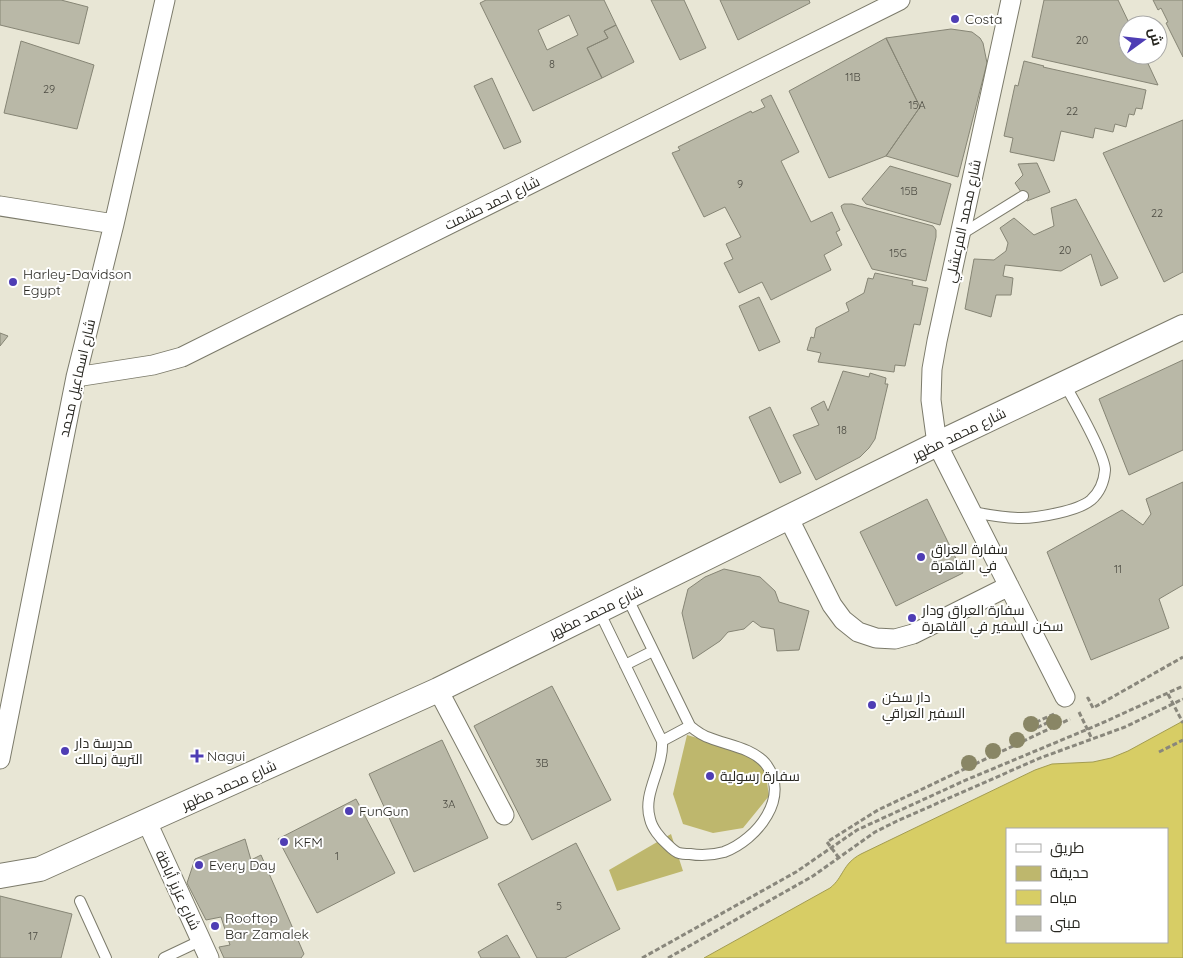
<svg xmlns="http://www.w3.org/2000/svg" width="1183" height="958" font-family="Quicksand,Cairo,sans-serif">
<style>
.green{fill:#beb76d}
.water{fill:#d7cd65;stroke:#a39c51;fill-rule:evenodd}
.building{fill:#b9b8a7;stroke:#868575;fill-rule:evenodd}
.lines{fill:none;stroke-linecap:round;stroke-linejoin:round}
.service-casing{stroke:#7c7b6b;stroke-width:12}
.minor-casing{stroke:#7c7b6b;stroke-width:21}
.tertiary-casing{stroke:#7c7b6b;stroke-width:26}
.path{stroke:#89877c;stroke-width:3;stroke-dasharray:5 2.5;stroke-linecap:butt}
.service{stroke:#fff;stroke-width:10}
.minor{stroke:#fff;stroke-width:19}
.tertiary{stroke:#fff;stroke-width:24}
.tree{fill:#898665}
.poi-dot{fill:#4e3db4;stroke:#fff;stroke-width:2}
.labels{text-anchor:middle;stroke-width:4;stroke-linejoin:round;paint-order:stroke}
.number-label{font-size:11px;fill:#4d4c43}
.poi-label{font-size:14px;fill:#292822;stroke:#fff;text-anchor:start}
.street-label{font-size:14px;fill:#292822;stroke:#fff}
</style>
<rect width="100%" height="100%" fill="#e8e6d5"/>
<path class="green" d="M687 735 725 746 764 762 769 796 743 828 713 833 683 824 673 794Z
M671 834 683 871 617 891 609 870Z"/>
<path class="water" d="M1183 721V958H704L830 888C844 877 842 864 861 854L1035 770 1052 764 1093 762 1111 758 1128 751ZM1007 829H1167V942H1007Z"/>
<path class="building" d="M0 0H61L88 7 79 44 0 25Z
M486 0H604L616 25 604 31 608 38 587 48 602 78 533 111 480 3ZM569 15 578 35 547 50 538 30Z
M651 0H684L706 48 680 60Z
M720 0H809L810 3 738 40Z
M1044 0H1118L1130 25H1128V55H1144L1158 85 1032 57Z
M1153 0H1183V57L1166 23 1168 22 1161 8 1158 10Z
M616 25 634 62 602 78 587 48 608 38 604 31Z
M951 29 972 32 980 38 983 43 987 63 958 177 886 156 920 107 886 38Z
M886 38 920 107 886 156 829 178 789 91Z
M21 41 94 65 77 129 4 113Z
M1024 61 1044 66 1043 67 1146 90 1142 109 1136 108 1134 115 1129 114 1126 127 1115 124 1113 132 1095 128 1093 138 1061 131 1054 161 1010 152 1013 138 1004 136 1015 85 1018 86Z
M492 78 521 142 504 149 474 86Z
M771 95 799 152 781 161 811 222 832 212 840 230 836 232 842 245 824 255 831 270 771 300 762 282 739 293 724 263 733 259 726 244 741 237 725 207 704 217 672 153 680 150 678 147 751 111 752 113 765 107 761 100Z
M1183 120V272L1164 282 1103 153Z
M1037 163 1050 192 1027 201 1015 183 1023 175 1018 164Z
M890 166 951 184 940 225 866 204 862 199Z
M1076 199 1118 278 1101 286 1091 254 1061 271 1005 265 1003 276 1013 278 1011 295H996L991 317 965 309 974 259 994 260 1006 251 1008 243 1000 228 1014 218 1034 235 1054 226 1051 208Z
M844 204H852L933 226 936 230V237L926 281 872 269 843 212 841 206Z
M875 273 913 281 912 285 928 288 920 325 914 324 905 366 895 365 894 372 818 362 821 353 807 350 811 337 814 338 816 328 849 311 846 303 864 293 868 278 873 279Z
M759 297 780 342 759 351 739 306Z
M0 333 8 336 0 346Z
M1183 360V450L1129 475 1099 399Z
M843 371 869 377 870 373 886 378 885 384H888L875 439 869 448 860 457 816 480 793 435 819 425 811 408 824 401 828 411Z
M770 407 801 473 780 483 749 417Z
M1183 482V585L1159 599 1169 628 1091 660 1047 552 1122 510 1143 525 1151 514 1146 499Z
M927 499 963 573 896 606 860 532Z
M724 569 760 577 775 591 779 602 809 611 799 650 777 651 774 629 761 627 753 621 744 629 728 632 720 641 693 659 682 613 688 589 705 577Z
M552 686 611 800 532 840 474 726Z
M442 740 488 838 414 872 369 774Z
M356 799 395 873 317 913 278 839Z
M245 839 251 860 261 855 304 954 301 958H224L219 947 230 945 221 917 206 920 187 883 195 859Z
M576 843 620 929 565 958H537L498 884Z
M0 896 72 914 61 958H0Z
M507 935 520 958H481L478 952Z"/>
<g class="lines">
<defs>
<path id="service" d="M960 235 1023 196
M972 512C988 515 1004 518 1021 518 1038 518 1078 511 1091 500 1100 492 1104 482 1105 470 1105 454 1073 399 1064 383
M599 611 662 741C664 768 642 793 650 819 652 828 660 838 667 844 670 847 675 852 679 853 682 854 687 854 690 854 701 856 713 855 724 852 757 840 792 796 765 763 752 748 727 745 710 738 703 736 696 731 690 726L627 597
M625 665 653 651
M662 741 690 726
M80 901 106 958
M164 958 202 940"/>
<path id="minor" d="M1011 0 937 341 932 369 931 400 937 444 1065 697
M0 206 114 224
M76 377 153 365 182 357 900 0
M788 517 832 605 843 620 858 632 876 638 895 639 913 634 1009 586
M438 690 504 815
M0 759 76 377 114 224 165 0
M147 822 209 958"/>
<path id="tertiary" d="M0 876 40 869 438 690 937 444 1183 327"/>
</defs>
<use href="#service" class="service-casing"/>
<use href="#minor" class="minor-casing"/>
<use href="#tertiary" class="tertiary-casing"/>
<path class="path" d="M1168 694 1183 723
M1087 699 1088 698 1093 708 1183 657
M1079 712 1092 739
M1054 714 1030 725 1032 730 1057 718
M1159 752 1183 740
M839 858 827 842 878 810 1070 719
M642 958 796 872 857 830 966 780 1100 724 1183 686
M668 958 813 876 875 832 897 821 1040 758 1125 727 1183 699"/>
<use href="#service" class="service"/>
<use href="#minor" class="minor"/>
<use href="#tertiary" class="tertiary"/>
</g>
<g class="tree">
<circle cx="1054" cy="722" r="8"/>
<circle cx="1031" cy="724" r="8"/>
<circle cx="1017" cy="740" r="8"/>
<circle cx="993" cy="751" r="8"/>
<circle cx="969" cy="763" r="8"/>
</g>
<g class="poi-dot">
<circle cx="955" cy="19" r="5"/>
<circle cx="13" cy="282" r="5"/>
<circle cx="921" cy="557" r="5"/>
<circle cx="912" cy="618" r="5"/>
<circle cx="872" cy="705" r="5"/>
<circle cx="65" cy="751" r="5"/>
<path d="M194.5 748.5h5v5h5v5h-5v5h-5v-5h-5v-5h5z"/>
<circle cx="710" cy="776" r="5"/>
<circle cx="349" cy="811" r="5"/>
<circle cx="284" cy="842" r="5"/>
<circle cx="199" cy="865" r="5"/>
<circle cx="215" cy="926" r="5"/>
</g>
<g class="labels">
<g class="number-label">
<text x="1082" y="44">20</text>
<text x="552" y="68">8</text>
<text x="853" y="81">11B</text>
<text x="49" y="93">29</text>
<text x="917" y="109">15A</text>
<text x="1072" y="115">22</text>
<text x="740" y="188">9</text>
<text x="909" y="195">15B</text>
<text x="1157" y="217">22</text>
<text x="1065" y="254">20</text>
<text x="898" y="257">15G</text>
<text x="842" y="434">18</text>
<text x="1118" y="573">11</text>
<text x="542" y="767">3B</text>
<text x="449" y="808">3A</text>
<text x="337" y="860">1</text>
<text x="559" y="910">5</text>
<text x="33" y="940">17</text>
</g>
<g class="poi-label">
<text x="965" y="24">Costa</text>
<text x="23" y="279">Harley-Davidson<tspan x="23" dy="16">Egypt</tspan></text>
<text x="931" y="554">سفارة العراق<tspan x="931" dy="16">في القاهرة</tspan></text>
<text x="922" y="615">سفارة العراق ودار<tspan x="922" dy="16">سكن السفير في القاهرة</tspan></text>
<text x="882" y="702">دار سكن<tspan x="882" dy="16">السفير العراقي</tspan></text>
<text x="75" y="748">مدرسة دار<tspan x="75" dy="16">التربية زمالك</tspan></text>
<text x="207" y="761">Nagui</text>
<text x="720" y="781">سفارة رسولية</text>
<text x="359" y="816">FunGun</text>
<text x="294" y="847">KFM</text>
<text x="209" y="870">Every Day</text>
<text x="225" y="923">Rooftop<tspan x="225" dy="16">Bar Zamalek</tspan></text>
</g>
<g class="street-label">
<text transform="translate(492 203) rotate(-26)" y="5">شارع احمد حشمت</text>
<text transform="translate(963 221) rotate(-78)" y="5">شارع محمد المرعشلي</text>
<text transform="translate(77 378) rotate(-77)" y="5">شارع اسماعيل محمد</text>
<text transform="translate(959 434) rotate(-26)" y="5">شارع محمد مظهر</text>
<text transform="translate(596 612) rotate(-26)" y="5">شارع محمد مظهر</text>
<text transform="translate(229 785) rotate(-24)" y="5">شارع محمد مظهر</text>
<text transform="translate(178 890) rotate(65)" y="5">شارع عزيز أباظة</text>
</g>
</g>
<rect x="1006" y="828" width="162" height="115" fill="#ffffff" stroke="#a9a9a7"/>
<rect x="1016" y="844" width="25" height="8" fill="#ffffff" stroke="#a9a9a7"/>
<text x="1050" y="853" font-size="15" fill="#292822">طريق</text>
<rect x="1016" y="866" width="25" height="15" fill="#beb76d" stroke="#a9a9a7"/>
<text x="1050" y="878" font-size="15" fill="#292822">حديقة</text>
<rect x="1016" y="890" width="25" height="15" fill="#d7cd65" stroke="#a9a9a7"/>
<text x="1050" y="903" font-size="15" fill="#292822">مياه</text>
<rect x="1016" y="916" width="25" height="15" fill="#b9b8a7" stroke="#a9a9a7"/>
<text x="1050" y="928" font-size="15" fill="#292822">مبنى</text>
<g transform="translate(1143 40) rotate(75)"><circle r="24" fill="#ffffff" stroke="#a9a9a7"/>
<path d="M0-4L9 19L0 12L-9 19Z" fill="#4e3db4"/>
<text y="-8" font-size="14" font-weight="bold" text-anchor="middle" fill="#292822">ش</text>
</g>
</svg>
